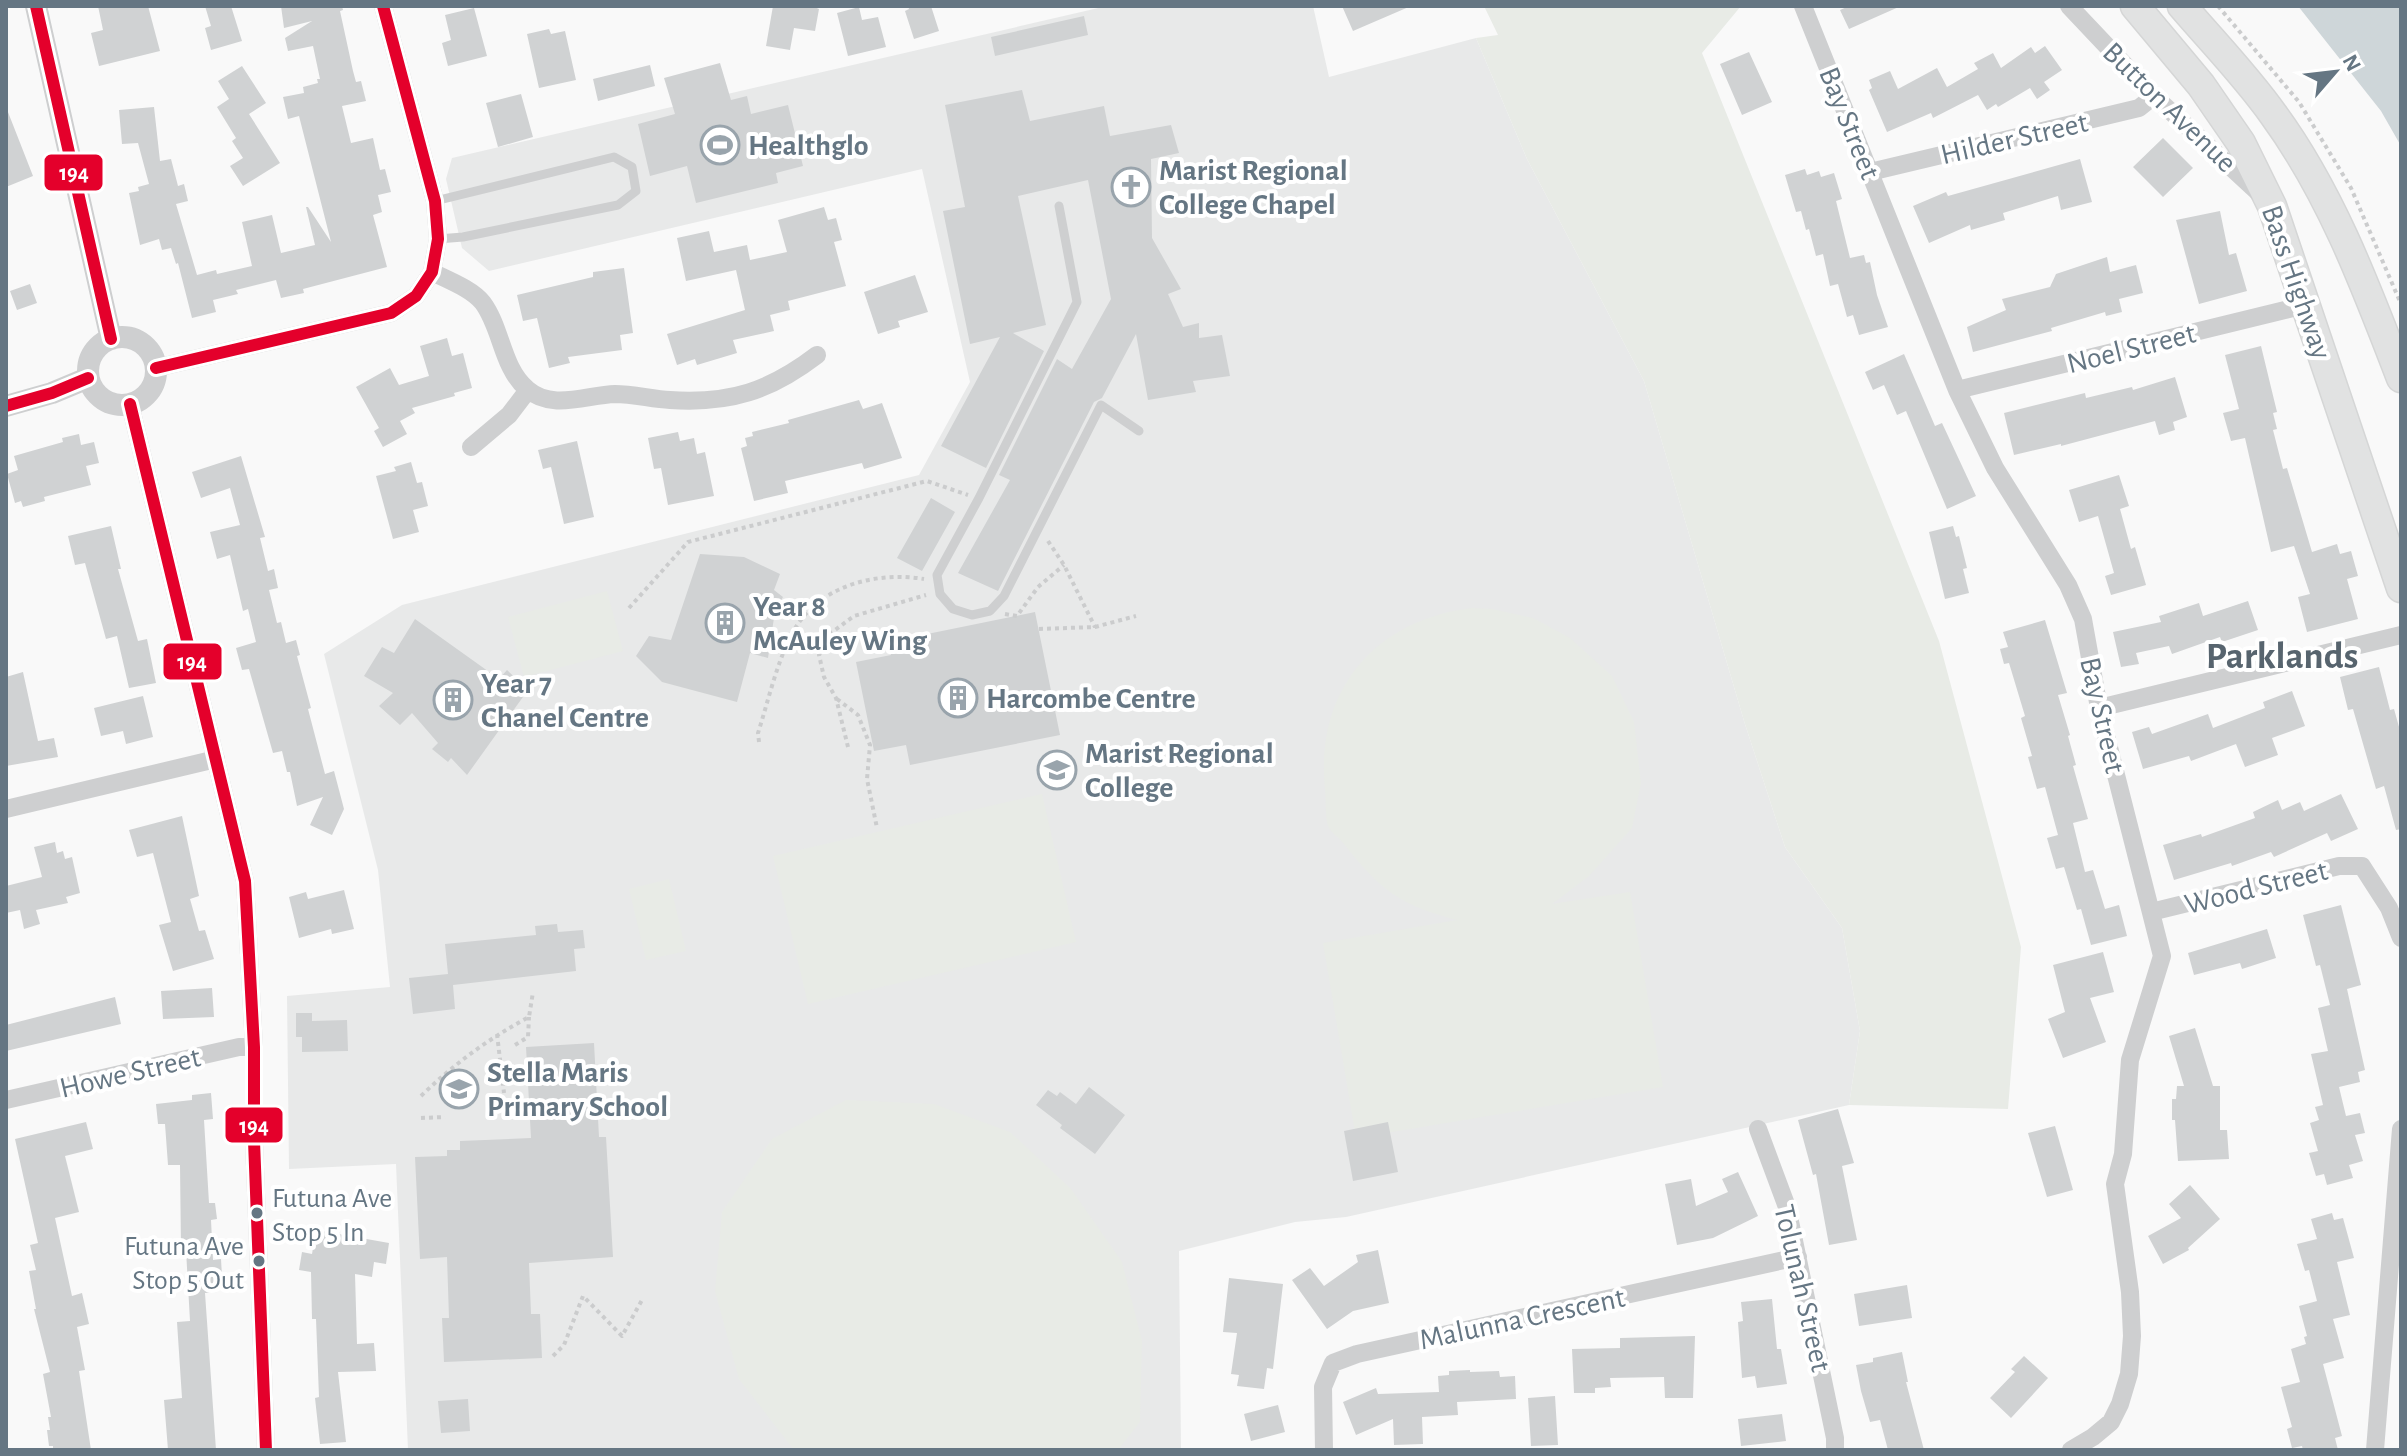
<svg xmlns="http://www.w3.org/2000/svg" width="2407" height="1456" font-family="'Alegreya Sans',sans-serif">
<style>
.built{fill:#e8e9e9}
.green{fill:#e8ebe6}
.water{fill:#ced6d9}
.building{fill:#d0d2d3}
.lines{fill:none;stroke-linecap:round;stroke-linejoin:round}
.trunk-casing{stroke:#d5d6d6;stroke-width:31}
.path{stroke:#cbcccd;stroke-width:4;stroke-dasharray:4 4;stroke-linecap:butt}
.service{stroke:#cecfd0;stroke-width:9}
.minor{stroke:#cecfd0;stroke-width:18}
.tertiary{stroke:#cecfd0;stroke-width:22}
.trunk{stroke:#e1e2e2;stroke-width:28}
.bus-1-casing{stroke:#fff;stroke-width:18}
.bus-1{stroke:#e4002b;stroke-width:12}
.bus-dot{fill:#657683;stroke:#fff;stroke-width:3}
.labels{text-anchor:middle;stroke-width:8;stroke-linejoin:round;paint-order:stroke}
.bus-label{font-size:28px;fill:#657683;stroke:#fff;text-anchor:start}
.street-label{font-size:30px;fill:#657683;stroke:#fff}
.poi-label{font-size:30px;font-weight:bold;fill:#657683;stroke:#fff;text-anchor:start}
.district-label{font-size:38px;font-weight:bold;fill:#57646e;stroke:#fff}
.line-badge{stroke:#fff;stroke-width:3}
.badge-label{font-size:22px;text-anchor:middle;font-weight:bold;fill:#fff}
</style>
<rect width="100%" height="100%" fill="#f9f9f9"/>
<path class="built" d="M1107 6H1313L1329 77 1476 38 1527 159 1644 381 1744 721 1785 847 1842 928 1860 1031 1849 1105 1346 1217 1295 1222 1179 1251 1181 1450H408L396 1164 289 1169 287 996 390 987 378 870 324 654 402 605 919 475 970 382 922 169 489 271 462 248 446 179 452 158Z"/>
<path class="green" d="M1484 6H1741L1702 53 1939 641 2021 947 2008 1109 1849 1105 1860 1031 1842 928 1785 847 1744 721 1644 381 1527 159 1476 38 1498 35Z
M607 591 623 651 524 677 508 617Z
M1472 608 1492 609 1533 618 1570 638 1612 676 1634 722 1641 783 1632 828 1589 876 1552 904 1630 892 1663 1087 1356 1138 1323 943 1457 920C1400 905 1381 891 1344 844 1340 838 1331 833 1328 826 1325 816 1326 800 1325 789 1315 691 1374 620 1472 608Z
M1042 794 1076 942 808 1004 773 856Z
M669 879 686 951 646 960 629 889Z
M846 1100 934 1104 1010 1132 1071 1189 1122 1262 1142 1341 1140 1422 1118 1450H794L739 1379 715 1291 722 1212 772 1139Z"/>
<path class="water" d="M2298 6H2401V146L2381 111Z"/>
<path class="building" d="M98 6H148L160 51 99 66 91 33 103 30Z
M205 6H231L242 41 211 50 205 28 211 26Z
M281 6H342L343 10 340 11 353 71 356 82 361 81 366 101 342 106 351 143 373 138 380 170 385 169 391 192 378 195 382 212 373 215 387 267 303 289 304 293 281 298 276 280 236 290 238 294 213 300 216 312 192 318 178 263 176 264 171 248 162 250 159 239 140 245 129 193 139 191 138 187 149 184 138 143 122 144 119 110 154 107 160 161 171 159 178 186 184 184 188 201 176 204 197 275 216 270 217 274 252 266 242 222 272 215 281 253 315 245 306 207H308L331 242 299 116 288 119 283 97 304 93 303 87 318 83 317 79H320L313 46 288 51 285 38 312 21 284 28Z
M773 6H812L819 9 815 31 794 28 790 50 766 46Z
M908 6H931L939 31 914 39 905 11 909 9Z
M1342 6H1411L1353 31Z
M1849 6H1901L1849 29 1840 10Z
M859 7 862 20 878 17 886 47 848 56 837 13Z
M474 8 487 56 448 66 442 43 451 40 445 15Z
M1084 16 1088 35 995 56 991 37Z
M549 29 551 34 565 31 576 80 539 88 527 34Z
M2045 46 2062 70 2044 82 2050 90 2037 99 2030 88 1998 107 1996 104 1987 110 1978 95 1933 118 1931 113 1887 132 1869 90 1872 88 1869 80 1890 71 1898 89 1937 68 1947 87 1978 69 1974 63 1993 53 2001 68 2031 47 2035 53Z
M1749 52 1772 102 1742 115 1720 64Z
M720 63 731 100 747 96 751 114 788 105 803 166 776 173 778 183 696 203 687 166 650 176 638 124 675 114 664 78Z
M650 65 655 86 598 101 593 79Z
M242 66 266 103 249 114 280 163 243 186 230 166 243 158 232 141 236 138 217 107 229 99 218 81Z
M1022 90 1030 121 1104 106 1110 136 1171 125 1179 153 1151 159 1152 238 1181 289 1168 294 1183 327 1199 323V338L1222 335 1230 376 1193 381 1196 392 1148 400 1136 334 1102 398 1094 402 998 591 958 573 1010 480 999 475 1057 359 1072 369 1111 299 1088 180 1018 196 1046 325 1013 333 1044 351 986 468 941 446 1000 337 970 344 943 211 965 207 945 105Z
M521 94 533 137 498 147 486 103Z
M6 107 33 176 6 187Z
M2163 138 2193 168 2163 197 2133 167Z
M2080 159 2092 202 2061 210 2058 196 2003 213 2005 220 1971 230 1970 225 1929 243 1913 206 1946 192 1948 196Z
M1805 169 1807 175 1819 171 1821 177 1834 173 1842 199 1836 201 1850 258 1864 255 1866 263 1870 262 1877 295 1888 327 1859 335 1853 315 1847 317 1838 284 1830 286 1823 254 1816 256 1809 229 1806 230 1801 211 1796 212 1785 175Z
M824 207 828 220 836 218 842 240 834 242 846 286 788 301 790 310 770 315 774 331 733 340 737 353 697 365 695 359 677 365 667 334 745 310 736 270 686 281 677 238 709 231 714 252 747 245 750 260 787 252 778 220Z
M2220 211 2229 255 2236 253 2247 291 2199 304 2176 220Z
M2107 257 2110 272 2136 265 2143 293 2119 299 2122 312 2106 316 2105 312 2051 328 2052 331 1973 352 1967 327 2006 310 2002 299 2050 287 2056 274Z
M624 268 633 333 620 335 622 350 568 357 570 363 549 368 537 318 523 321 517 295 593 277V272Z
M915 275 928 312 898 321 900 327 878 334 864 292Z
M30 284 37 303 17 310 10 291Z
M447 338 452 356 463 353 472 388 454 393 455 396 412 408 415 413 400 421 407 434 383 447 374 431 379 428 356 387 390 368 399 385 429 376 420 346Z
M2261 346 2277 412 2273 413 2277 429 2273 430 2283 469 2287 468 2312 552 2337 544 2340 554 2351 551 2358 576 2347 579 2358 619 2307 632 2298 597 2310 594 2294 546 2271 552 2245 438 2231 441 2223 413 2239 409 2225 355Z
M1904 354 1935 426 1942 423 1976 496 1947 509 1906 411 1897 415 1884 385 1873 390 1865 372Z
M2175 377 2187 417 2173 422 2175 430 2159 435 2155 421 2061 446V444L2014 455 2004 413 2085 393 2086 398 2132 387 2133 390Z
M859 400 863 409 882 403 902 458 864 469 862 463 785 481 788 493 754 501 741 448 747 446 745 438 753 436 752 432 789 423 788 420Z
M678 432 680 441 694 438 697 454 705 452 714 496 668 505 661 468 654 469 648 438Z
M79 434 81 445 94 442 99 463 86 466 91 485 44 497 45 501 23 507 21 501 15 503 7 474 18 470 14 456 63 442 62 438Z
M577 441 594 517 564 524 551 467 543 469 538 450Z
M241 456 265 537 260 538 268 571 274 569 278 588 269 590 277 623 281 622 286 643 296 640 300 655 297 656 311 708 308 709 325 774 334 771 344 809 332 835 310 825 323 797 297 806 290 772H287L282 751 273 753 249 669 242 670 236 648 256 642 248 609 243 611 230 555 217 559 210 532 240 525 230 488 201 498 192 472Z
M411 462 417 483 422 482 428 506 413 510 419 532 393 539 376 476 396 471 394 467Z
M2119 475 2129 506 2120 509 2131 549 2135 547 2146 585 2111 595 2105 576 2114 573 2098 516 2079 522 2069 490Z
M931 498 955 512 922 571 897 558Z
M111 526 121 569H118L138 641 147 639 156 683 129 688 117 636 106 639 85 563 75 565 68 536Z
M1953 526 1956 537 1959 536 1967 568 1963 569 1969 593 1945 599 1929 532Z
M700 554 744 557 780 574 774 590 783 597 775 611 768 658 750 653 737 702 662 682 636 656 649 636 671 640Z
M2248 601 2258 630 2222 642 2220 637 2172 654 2169 646 2136 653 2139 664 2121 667 2113 632 2161 622 2159 616 2199 603 2203 616Z
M1035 612 1060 735 910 765 906 745 874 751 856 662 891 655 888 642Z
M415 619 499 679 507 670 528 690 467 775 451 758 448 762 432 749 438 743 412 713 400 725 379 706 393 693 364 676 382 647 394 653Z
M2045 620 2067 693 2058 695 2070 735 2068 736 2076 765 2073 766 2088 819 2073 823 2085 872 2093 870 2105 909 2119 905 2127 936 2091 945 2081 909 2077 910 2064 867 2056 869 2047 838 2058 835 2045 787 2037 789 2028 757 2032 756 2021 718 2025 716 2009 663 2004 664 2000 649 2008 647 2003 632Z
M2379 667 2390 710 2394 709 2401 734V829L2396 830 2384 786 2376 789 2353 709 2348 710 2340 677Z
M23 672 38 741 54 738 58 757 6 766V677Z
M2292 691 2305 726 2272 738 2278 755 2245 767 2236 744 2191 761 2189 756 2143 769 2132 732 2149 727 2152 734 2208 714 2213 728 2265 708 2263 702Z
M143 696 153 737 126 744 123 731 101 736 94 708Z
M2341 794 2358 829 2331 841 2327 833 2274 857 2271 852 2232 866 2231 863 2174 880 2163 845 2201 834 2202 837 2255 818 2253 812 2278 800 2282 810 2300 802 2304 811Z
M182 816 199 896 190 899 199 931 205 930 214 959 173 971 159 925 171 922 153 853 137 857 129 830Z
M55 842 57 853 63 851 65 859 72 857 80 893 66 897 68 903 36 910 40 924 24 929 20 910 6 913V886L42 877 34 847Z
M344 890 354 929 332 934 331 929 299 938 289 897 306 892 308 899Z
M2341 905 2361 985 2347 989 2365 1070 2358 1072 2360 1082 2339 1087 2346 1116 2360 1113 2365 1133 2355 1135 2363 1161 2349 1165 2353 1178 2327 1185 2324 1174 2316 1176 2309 1153 2318 1151 2310 1123 2319 1120 2315 1107 2323 1105 2311 1054 2328 1051 2318 1008 2330 1005 2320 965 2316 966 2303 915Z
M557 924 558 932 583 930 585 948 574 949 576 971 453 985 455 1009 413 1014 409 978 448 974 445 944 536 935 535 926Z
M2267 929 2276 958 2242 969 2240 963 2194 975 2188 953Z
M2103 952 2114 992 2090 998 2106 1042 2063 1058 2048 1019 2065 1012 2053 965Z
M212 988 214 1017 163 1019 161 991Z
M115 997 121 1024 6 1051V1025Z
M296 1013H312V1021L347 1020 348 1051 302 1052V1037H296Z
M2195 1028 2213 1086H2220V1130H2227L2229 1159 2178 1161 2175 1120H2172V1099H2176L2177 1086H2184L2169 1036Z
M594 1043 599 1137H606L613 1257 529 1263 531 1314H540L542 1358 444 1362 442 1318H449L447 1257 420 1259 415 1157 447 1156V1150H460V1141L531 1138 526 1047Z
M1089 1087 1125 1115 1095 1154 1060 1128 1062 1125 1036 1105 1048 1090 1057 1096 1060 1092 1076 1104Z
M211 1093 213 1119 204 1120 209 1203H215L217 1219 211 1220 213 1260 221 1259 222 1276 217 1277V1292L205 1293 216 1450H168L164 1400 182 1398 177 1322 190 1321 186 1250H181L180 1165H168L165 1124H158L156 1104 192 1100V1095Z
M1838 1109 1854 1163 1842 1166 1857 1240 1829 1245 1816 1174 1813 1175 1798 1120Z
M86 1122 93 1149 65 1156 79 1212 55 1218 72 1296 82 1293 89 1324 77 1327 85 1370 79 1371 91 1450H53V1446H49L47 1430H50L48 1417H51L43 1374 50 1372 34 1309H36L29 1271 36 1270 30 1245 38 1243 15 1139Z
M1388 1122 1398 1172 1353 1181 1344 1131Z
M2055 1126 2073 1190 2047 1197 2028 1133Z
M1738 1172 1758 1216 1713 1238 1677 1245 1665 1184 1691 1179 1696 1206 1728 1192 1722 1179Z
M2190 1185 2220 1219 2188 1248 2189 1250 2163 1264 2148 1236 2181 1218 2169 1204Z
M2332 1213 2334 1220 2343 1218 2354 1258 2337 1262 2350 1315 2333 1319 2344 1358 2323 1364 2342 1436 2335 1438 2338 1450H2303L2302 1446 2292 1448 2287 1429 2292 1427 2281 1387 2300 1382 2291 1349 2306 1344 2304 1337 2307 1336 2299 1306 2317 1301 2309 1270 2305 1271 2297 1244 2317 1239 2311 1219Z
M316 1230 389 1243 386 1264 374 1262 372 1277 355 1274 357 1344 374 1343 376 1371 338 1372 346 1442 320 1444 315 1398 319 1397 316 1319H312L311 1272 299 1270 302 1252 312 1254Z
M1378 1250 1389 1303 1353 1311 1327 1329 1292 1280 1310 1268 1324 1286 1358 1262 1356 1255Z
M1229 1278 1283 1284 1273 1369 1267 1368 1264 1389 1237 1386 1239 1375 1231 1374 1237 1333 1223 1332Z
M1907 1285 1912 1318 1859 1326 1854 1294Z
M1772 1299 1777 1349H1781L1787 1384 1757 1388 1755 1376 1742 1378 1738 1322 1743 1321 1741 1302Z
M1695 1336 1693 1398H1665L1664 1377 1610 1378 1611 1387 1595 1388V1393H1574L1572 1349 1620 1348V1338Z
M1902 1352 1908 1382H1906L1924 1450H1888L1880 1420 1870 1422 1861 1391 1856 1365 1873 1362V1358Z
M2024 1356 2048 1378 2011 1418 1990 1398 2015 1372 2011 1369Z
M1470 1370V1372L1499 1371 1500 1377 1515 1376 1516 1399 1457 1402 1458 1415 1422 1417 1423 1444 1394 1445 1393 1419 1356 1435 1343 1402 1376 1388 1378 1394 1439 1392 1438 1376 1449 1375V1371Z
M1555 1396 1558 1445 1531 1446 1528 1398Z
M468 1399 470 1431 441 1433 438 1401Z
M1278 1405 1285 1432 1251 1441 1244 1414Z
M1782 1414 1786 1441 1741 1446 1738 1419Z"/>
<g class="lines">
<defs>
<path id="trunk" d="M2135 6 2201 85 2241 143 2272 206 2401 588
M2182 6C2212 41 2246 76 2273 114 2331 193 2366 287 2401 378"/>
</defs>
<use href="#trunk" class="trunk-casing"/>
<path class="path" d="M2218 6 2299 102 2351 188 2401 304
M1048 541 1064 565 1095 627
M629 608 688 542 927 481 968 495
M1005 614 1017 616 1038 587 1064 565
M1039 629 1095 627 1136 616
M837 699 858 715 870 745 867 779 877 828
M759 742 758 733C768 702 777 661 793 632 818 586 875 571 924 579
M848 747 836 698 824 677 819 655 831 633 854 616 926 595
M497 1034 504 1093
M515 1045 528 1037 529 1017
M421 1096C454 1064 488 1039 529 1017L533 992
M421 1118 445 1117
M553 1356 564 1345 583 1296 622 1336 642 1300"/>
<path class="service" d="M435 201 614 157 632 167 636 191 618 205 463 237 438 239
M1059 206 1077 302 979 498 937 575 940 594 953 609 972 615 990 611 1004 596 1101 405 1139 431"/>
<path class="minor" d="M1803 6 1957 390 1995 468 2068 585 2083 619 2099 708 2162 956 2130 1060 2123 1154 2115 1184 2130 1292 2132 1336 2129 1374 2120 1404 2111 1422 2093 1437 2071 1450
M2069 6 2154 96 2262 196
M1870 172 2139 108 2154 96
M432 272C448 280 472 289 483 303 502 329 502 368 527 389 552 411 586 395 615 394 633 394 652 399 670 400 730 404 770 391 817 355
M156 368 391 313 416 296 432 272 438 239 435 201 383 6
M1957 390 2305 305
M130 404 245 881 254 1047V1141L266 1450
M471 447 509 415 528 390
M2099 708 2401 635
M6 809 216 759
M2151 912 2339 866H2362L2389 908 2401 938
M6 1100 239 1047H254
M1758 1129 1787 1207 1835 1438V1450
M1324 1450 1323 1387 1333 1363 1357 1354 1798 1257
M2375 1450 2401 1129"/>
<path class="tertiary" d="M36 6 111 339
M88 371a34 34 0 1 1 68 0a34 34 0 1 1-68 0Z
M6 406 52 393 88 378"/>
<use href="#trunk" class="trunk"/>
<defs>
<path id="bus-1" d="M36 6 111 339
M156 368 391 313 416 296 432 272 438 239 435 201 383 6
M130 404 245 881 254 1047V1141L266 1450
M6 406 52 393 88 378"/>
</defs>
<use href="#bus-1" class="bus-1-casing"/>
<use href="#bus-1" class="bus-1"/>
</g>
<defs>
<symbol id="stadium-ring" viewBox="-11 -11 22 22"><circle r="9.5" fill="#fff" stroke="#99a4ac" stroke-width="1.5"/><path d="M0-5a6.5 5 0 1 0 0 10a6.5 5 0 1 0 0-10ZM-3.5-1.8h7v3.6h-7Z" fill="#99a4ac"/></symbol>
<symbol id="church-ring" viewBox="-11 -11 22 22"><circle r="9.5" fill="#fff" stroke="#99a4ac" stroke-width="1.5"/><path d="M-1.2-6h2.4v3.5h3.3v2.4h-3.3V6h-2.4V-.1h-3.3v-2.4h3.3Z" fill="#99a4ac"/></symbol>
<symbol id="building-ring" viewBox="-11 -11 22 22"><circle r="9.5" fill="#fff" stroke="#99a4ac" stroke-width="1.5"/><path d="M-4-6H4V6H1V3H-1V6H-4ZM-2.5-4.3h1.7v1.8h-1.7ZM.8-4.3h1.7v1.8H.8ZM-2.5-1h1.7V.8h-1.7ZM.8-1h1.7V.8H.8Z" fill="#99a4ac"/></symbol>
<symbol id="school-ring" viewBox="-11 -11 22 22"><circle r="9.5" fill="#fff" stroke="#99a4ac" stroke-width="1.5"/><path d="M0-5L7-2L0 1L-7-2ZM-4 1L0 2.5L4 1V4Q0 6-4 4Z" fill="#99a4ac"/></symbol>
</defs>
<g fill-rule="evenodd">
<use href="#stadium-ring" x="698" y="123" width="44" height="44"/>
<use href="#church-ring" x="1109" y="165" width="44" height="44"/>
<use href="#building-ring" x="703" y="601" width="44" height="44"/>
<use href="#building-ring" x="936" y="676" width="44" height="44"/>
<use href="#building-ring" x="431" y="678" width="44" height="44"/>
<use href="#school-ring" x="1035" y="748" width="44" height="44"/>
<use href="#school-ring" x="437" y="1067" width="44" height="44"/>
</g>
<g class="bus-dot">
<circle cx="257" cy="1213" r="7"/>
<circle cx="259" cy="1261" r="7"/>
</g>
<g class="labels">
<g class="bus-label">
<text x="272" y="1207">Futuna Ave<tspan x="272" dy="34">Stop 5 In</tspan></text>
<text x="244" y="1255" text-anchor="end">Futuna Ave<tspan x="244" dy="34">Stop 5 Out</tspan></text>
</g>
<g class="street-label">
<text transform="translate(2170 107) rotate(44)" y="10">Button Avenue</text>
<text transform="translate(1850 123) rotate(68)" y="10">Bay Street</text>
<text transform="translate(2014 138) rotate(-13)" y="10">Hilder Street</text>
<text transform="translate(2297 282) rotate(71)" y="10">Bass Highway</text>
<text transform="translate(2131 348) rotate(-14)" y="10">Noel Street</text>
<text transform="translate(2103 715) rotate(77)" y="10">Bay Street</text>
<text transform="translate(2256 887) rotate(-14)" y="10">Wood Street</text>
<text transform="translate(130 1072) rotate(-13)" y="10">Howe Street</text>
<text transform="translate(1803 1288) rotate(77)" y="10">Tolunah Street</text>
<text transform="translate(1522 1318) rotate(-12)" y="10">Malunna Crescent</text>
</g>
<g class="poi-label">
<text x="748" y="155">Healthglo</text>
<text x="1159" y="180">Marist Regional<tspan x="1159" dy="34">College Chapel</tspan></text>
<text x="753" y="616">Year 8<tspan x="753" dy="34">McAuley Wing</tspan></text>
<text x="481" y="693">Year 7<tspan x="481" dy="34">Chanel Centre</tspan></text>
<text x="986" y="708">Harcombe Centre</text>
<text x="1085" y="763">Marist Regional<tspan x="1085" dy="34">College</tspan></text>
<text x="487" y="1082">Stella Maris<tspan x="487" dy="34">Primary School</tspan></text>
</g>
<g class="district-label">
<text x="2282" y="668">Parklands</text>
</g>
</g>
<g class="line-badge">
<rect x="43" y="153" width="61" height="39" rx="8" fill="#e4002b"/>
<rect x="162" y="642" width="61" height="39" rx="8" fill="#e4002b"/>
<rect x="224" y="1106" width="60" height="38" rx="8" fill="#e4002b"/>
</g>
<g class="badge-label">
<text x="74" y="180">194</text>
<text x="192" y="669">194</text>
<text x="254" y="1133">194</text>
</g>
<rect width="2407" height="1456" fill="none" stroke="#657683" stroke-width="16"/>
<g transform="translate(2335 72) rotate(62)" stroke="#ffffff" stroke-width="6" paint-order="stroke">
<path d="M0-6L14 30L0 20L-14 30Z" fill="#657683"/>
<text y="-12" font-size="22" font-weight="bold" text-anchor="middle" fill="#657683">N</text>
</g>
</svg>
